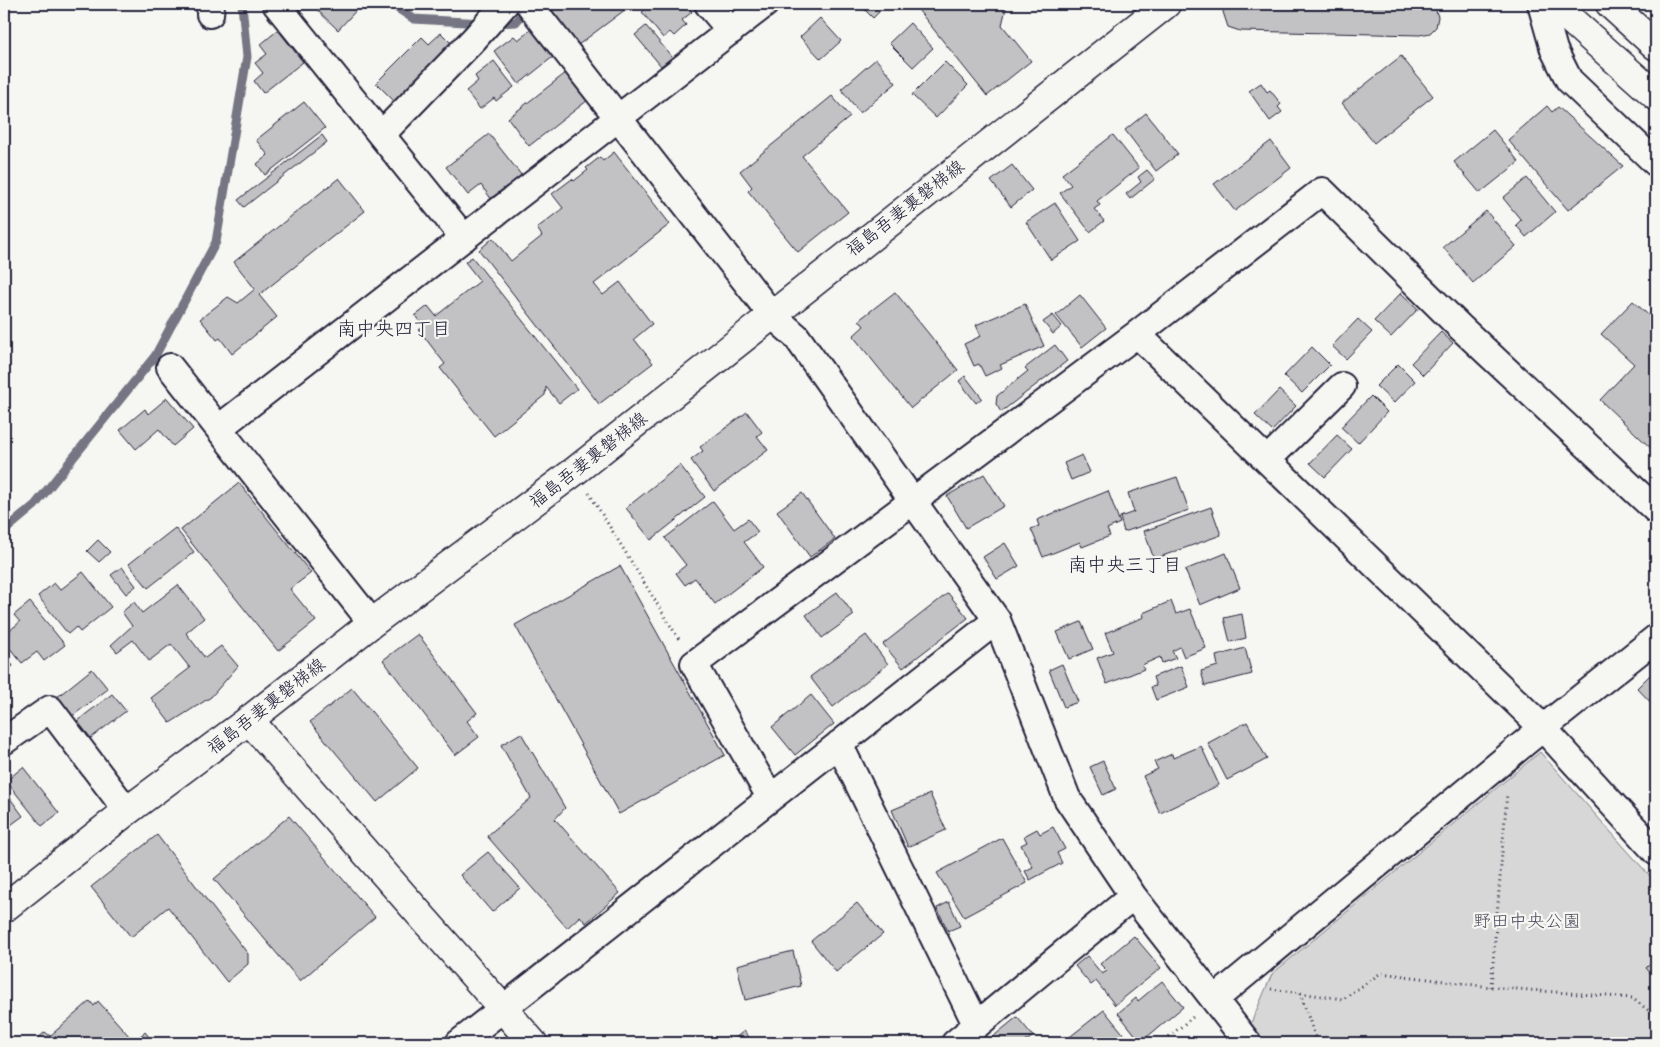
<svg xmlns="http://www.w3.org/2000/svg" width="1660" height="1047" font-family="'Comic Neue','Klee One',sans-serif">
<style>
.green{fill:#d7d7d7;stroke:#7c7c89}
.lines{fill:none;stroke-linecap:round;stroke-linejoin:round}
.stream{stroke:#757583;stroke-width:9}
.building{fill:#c2c2c4;stroke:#22223b}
.minor-casing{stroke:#22223b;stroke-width:30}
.tertiary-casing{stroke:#22223b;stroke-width:31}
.primary-casing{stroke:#22223b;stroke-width:31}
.trunk-casing{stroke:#22223b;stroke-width:31}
.path{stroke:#22223b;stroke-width:3;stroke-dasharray:1 4;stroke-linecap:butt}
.minor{stroke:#f6f6f2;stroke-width:26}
.tertiary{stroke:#f6f6f2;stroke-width:28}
.primary{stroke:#f6f6f2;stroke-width:28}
.trunk{stroke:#f6f6f2;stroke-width:28}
.labels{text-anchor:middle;stroke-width:4.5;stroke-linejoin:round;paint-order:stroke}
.street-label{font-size:18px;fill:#22223b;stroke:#f6f6f2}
.park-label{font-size:18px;fill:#4f4f62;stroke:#f6f6f2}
.neighbourhood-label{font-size:19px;fill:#22223b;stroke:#f6f6f2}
</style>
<rect width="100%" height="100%" fill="#f6f6f2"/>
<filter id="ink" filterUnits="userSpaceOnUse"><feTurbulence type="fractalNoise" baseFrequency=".02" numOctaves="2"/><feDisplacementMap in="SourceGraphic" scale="10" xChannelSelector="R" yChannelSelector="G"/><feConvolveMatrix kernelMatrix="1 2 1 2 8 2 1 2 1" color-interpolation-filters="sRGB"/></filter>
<g filter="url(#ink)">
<path class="green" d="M1540 752 1656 883V1043H1266L1251 1023 1272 974Z"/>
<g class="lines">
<path class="stream" d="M391 4 414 19 482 23
M495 23 516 22 529 6
M4 531 35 505 155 356 216 242 247 57 242 4"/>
</g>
<path class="building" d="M311 4H362L338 30Z
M553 4H622L626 9 578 45 552 11 556 8Z
M653 4H685L692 12 682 20 686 25 674 36 670 32 663 38 642 12Z
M859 4H887L873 18Z
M915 4H1007L1002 25 1031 61 987 96 915 6Z
M1225 4H1434L1438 17 1436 27 1430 33 1420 35 1240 31 1228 27 1223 12Z
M820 18 841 41 821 59 800 37Z
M910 23 933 48 913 67 889 43Z
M646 26 672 57 661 66 635 35Z
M532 29 554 56 519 84 494 51 514 36 518 40Z
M278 30 303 62 263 93 254 81 263 73 255 63 267 54 260 45Z
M441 33 452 44 396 103 376 83 422 37 429 44Z
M1401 56 1433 96 1374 143 1342 103Z
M876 59 896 83 860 113 841 89Z
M494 61 514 87 496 101 494 98 480 109 466 91 478 81 475 76Z
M945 62 968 85 936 118 912 95Z
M567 72 588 100 529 146 508 118Z
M1261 83 1267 92 1270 90 1281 104 1278 107 1282 112 1270 121 1249 91Z
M832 96 850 117 802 156 848 212 798 252 748 191 752 187 740 171Z
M304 102 325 128 265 175 257 164 268 155 256 140Z
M1547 106 1552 112 1558 107 1623 166 1568 210 1508 140Z
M1146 113 1178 154 1156 171 1125 130Z
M1493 130 1519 162 1480 193 1454 162Z
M489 134 522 176 492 200 481 185 468 195 446 167Z
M322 135 327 142 244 207 238 200Z
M1113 135 1139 168 1097 201 1100 205 1094 209 1104 221 1090 232 1060 193 1071 185 1062 174Z
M1271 141 1291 168 1235 211 1214 184Z
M614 152 670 224 594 284 603 295 620 282 652 324 634 339 653 363 599 404 479 250 493 238 511 261 542 236 537 228 563 208 552 194 572 179 574 181 588 170 586 168 600 157 603 161Z
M1012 165 1032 190 1011 207 991 181Z
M1147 170 1155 179 1130 199 1126 194 1141 182 1138 177Z
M339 178 365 211 259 295 277 317 232 354 220 338 217 340 200 319 228 297 238 303 255 289 234 262Z
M1527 178 1555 212 1526 237 1516 225 1521 220 1503 198Z
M1055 203 1080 241 1051 260 1026 222Z
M1486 211 1516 246 1473 283 1443 247Z
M472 257 577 389 559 403 546 387 545 395 494 436 440 368 445 364 419 330 424 326 415 316 428 306 436 316 480 281 465 262Z
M895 292 958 370 911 408 853 336 864 326 859 320Z
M1401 293 1418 309 1391 337 1374 321Z
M1080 295 1106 328 1082 347 1056 315Z
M1633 301 1656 322V453L1600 400 1634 364 1601 334Z
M1025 304 1044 346 1000 365 1002 368 985 376 979 364 974 366 964 344 981 336 976 325Z
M1053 315 1062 326 1053 334 1043 322Z
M1358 319 1372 332 1346 359 1332 346Z
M1441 332 1453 343 1423 375 1411 363Z
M1055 345 1067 361 1001 412 996 404 997 396 1028 371 1025 368Z
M1312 347 1330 365 1302 393 1284 376Z
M1398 364 1415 381 1394 403 1376 386Z
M965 376 982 398 976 403 959 381Z
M1279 390 1296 406 1272 431 1255 415Z
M1371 396 1387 412 1358 443 1341 427Z
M167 398 193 429 173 446 159 429 136 449 120 430 145 409 148 414Z
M747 412 762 432 757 436 768 450 714 491 691 460 703 451 700 447Z
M1337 435 1352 449 1325 477 1310 463Z
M1082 455 1090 472 1071 480 1064 463Z
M680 465 705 497 651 540 626 508Z
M984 474 1004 506 966 528 947 496Z
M1177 477 1189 510 1124 532 1120 517 1134 512 1128 493Z
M239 483 311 573 290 589 316 621 278 651 181 530Z
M1108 491 1120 523 1107 529 1110 536 1082 547 1080 542 1043 557 1031 529 1039 526 1037 520Z
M802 493 835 539 810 557 777 511Z
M713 501 734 529 748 519 758 532 744 542 763 567 715 604 695 578 685 585 676 573 686 565 665 538Z
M1211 507 1221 535 1154 559 1144 531Z
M175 528 194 552 148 588 129 564Z
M98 540 110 552 99 562 87 551Z
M1005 543 1019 566 997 579 983 557Z
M1226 553 1240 588 1200 605 1185 570Z
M620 566 725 755 619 814 515 625Z
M122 567 136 586 126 594 111 575Z
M83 572 111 607 80 632 76 627 68 634 38 596 54 583 60 590Z
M178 585 204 618 186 633 205 658 221 646 238 666 211 697 170 723 151 698 190 668 171 644 149 661 133 640 117 652 111 645 132 626 122 612 134 602 142 613Z
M837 592 854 615 822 638 806 615Z
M948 593 968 618 903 668 883 644Z
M1171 601 1176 614 1190 609 1206 648 1184 657 1180 647 1172 651 1176 658 1162 663 1160 657 1142 665 1144 669 1107 684 1097 658 1113 652 1105 633 1144 617 1143 613Z
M30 602 65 645 44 661 37 652 22 663 4 641V635L20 622 14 615Z
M1242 614 1246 638 1230 642 1224 618Z
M1081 622 1093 649 1069 659 1057 632Z
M418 634 477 713 467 721 479 737 455 755 383 660Z
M866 635 888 664 833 707 810 677Z
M1245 648 1252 674 1205 686 1201 671 1218 666 1216 656Z
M4 653 13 666 4 674Z
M1062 664 1078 702 1064 707 1049 670Z
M1181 666 1189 687 1156 700 1151 687 1156 686 1153 677Z
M92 669 108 689 71 717 56 698Z
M1656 669V708L1637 688Z
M352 688 418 768 377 802 310 722Z
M112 694 126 711 91 738 77 721Z
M811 695 834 724 795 755 772 727Z
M1247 722 1267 759 1227 780 1208 743Z
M521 733 565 808 555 819 620 893 586 923 580 916 567 928 487 836 531 798 501 745Z
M1201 746 1219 785 1160 813 1143 776 1158 769 1154 762 1172 754 1173 758Z
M1103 761 1116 789 1103 795 1090 767Z
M23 767 59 813 42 826 6 781Z
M4 790 23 816 4 830Z
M930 794 946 830 908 847 892 810Z
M289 816 375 917 300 981 214 879Z
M1053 827 1065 849 1057 853 1062 863 1030 880 1025 871 1033 867 1021 845 1027 842 1024 836 1037 829 1040 834Z
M157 835 248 954V964L227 982 168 907 131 937 91 887Z
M1002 838 1027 883 964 917 937 873Z
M488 852 520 888 492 912 460 875Z
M949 902 960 926 948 931 937 908Z
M857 903 883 934 836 972 811 941Z
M1134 936 1161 968 1115 1005 1096 981 1091 985 1075 966 1087 956 1102 974 1107 971 1100 964Z
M793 951 801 986 745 1000 737 965Z
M1654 960 1656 963 1655 978 1646 968Z
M1162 981 1183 1007 1141 1042 1118 1013 1136 998 1138 1001Z
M90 1001 94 1006 98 1001 130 1037 123 1043H109L103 1036 95 1043H33L45 1032 50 1036Z
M1104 1010 1130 1042 1062 1043Z
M1017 1017 1033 1036 1024 1043H992L989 1040Z
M744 1031 754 1043H729Z
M145 1032 154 1043H132Z"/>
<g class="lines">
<defs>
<path id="minor" d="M276 4 464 238
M529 4 772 315 796 336 997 620 1067 798 1133 896 1248 1043
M708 4 731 31
M1541 4 1554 50 1569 80 1656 163
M210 14 211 4
M381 135 474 39 505 4
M1137 334 1543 728 1656 852
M170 367 372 623
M219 428 765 4
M1267 460 1342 386
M4 741 50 709 127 811
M839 744 976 1024
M770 797 694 664 1137 334 1322 191 1460 327 1656 510
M1215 999 1528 740 1656 638
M459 1043 997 620
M955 1043 1133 896"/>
<path id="tertiary" d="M249 720 533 1043"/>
<path id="primary" d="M4 908 127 811 249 720 372 623 575 471 1166 4"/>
<path id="trunk" d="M1553 4 1656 96
M1610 4 1656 46"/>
</defs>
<use href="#minor" class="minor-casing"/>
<use href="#tertiary" class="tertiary-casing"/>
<use href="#primary" class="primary-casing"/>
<use href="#trunk" class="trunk-casing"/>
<path class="path" d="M589 493 680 641
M1491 987 1507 793
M1271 989 1343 999 1381 973 1491 987 1632 998 1656 1016
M1300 993 1315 1036 1322 1043
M1161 1043 1193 1017"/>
<use href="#minor" class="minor"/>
<use href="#tertiary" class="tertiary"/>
<use href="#primary" class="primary"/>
<use href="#trunk" class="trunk"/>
</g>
</g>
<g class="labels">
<g class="street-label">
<text transform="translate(905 208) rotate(-38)" y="6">福島吾妻裏磐梯線</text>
<text transform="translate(588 460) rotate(-38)" y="6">福島吾妻裏磐梯線</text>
<text transform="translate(266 706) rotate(-38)" y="6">福島吾妻裏磐梯線</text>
</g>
<g class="park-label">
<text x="1527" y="927">野田中央公園</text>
</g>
<g class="neighbourhood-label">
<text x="394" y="335">南中央四丁目</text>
<text x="1125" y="571">南中央三丁目</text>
</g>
</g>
<rect width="1660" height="1047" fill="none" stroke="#f6f6f2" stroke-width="20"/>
<rect x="10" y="10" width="1640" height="1027" fill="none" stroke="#22223b" stroke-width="2" filter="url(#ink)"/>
</svg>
